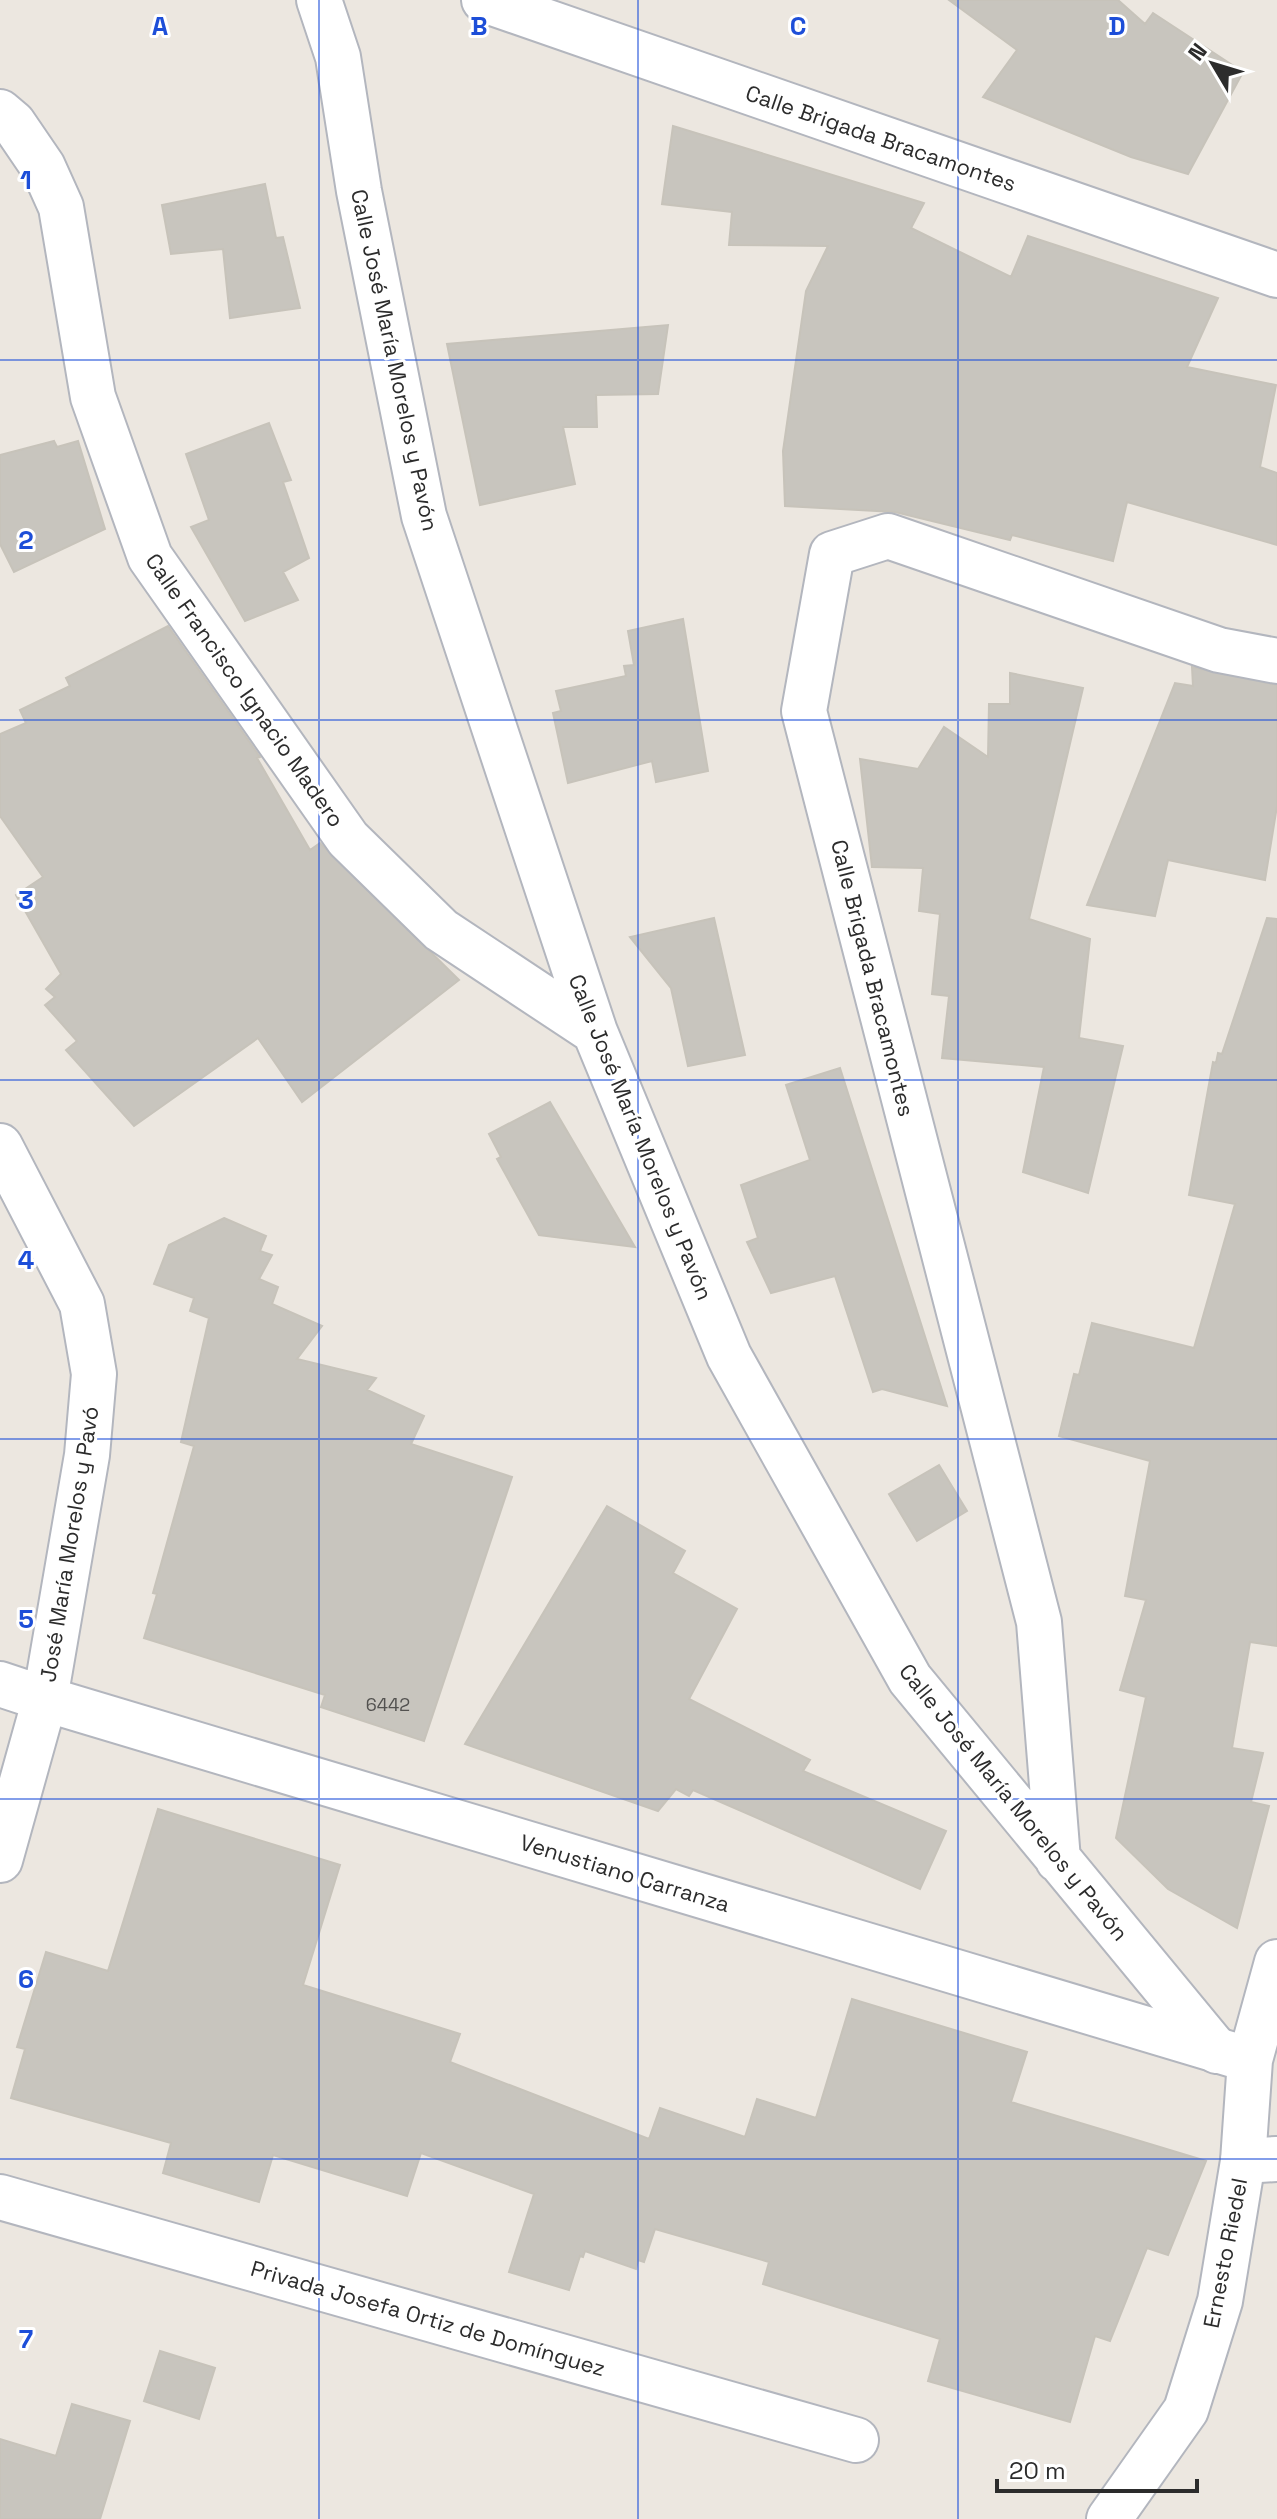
<svg xmlns="http://www.w3.org/2000/svg" width="1277" height="2519" font-family="'Space Grotesk',sans-serif">
<style>
.building{fill:#c8c5be;stroke:#c7c3ba;stroke-width:2}
.lines{fill:none;stroke-linecap:round;stroke-linejoin:round}
.minor-casing{stroke:#b3b6be;stroke-width:48}
.tertiary-casing{stroke:#b3b6be;stroke-width:48}
.minor{stroke:#fff;stroke-width:44}
.tertiary{stroke:#fff;stroke-width:44}
.grid{fill:none;stroke:#1d4ed8;stroke-width:2;stroke-opacity:0.55}
.labels{text-anchor:middle;stroke-width:6;stroke-linejoin:round;paint-order:stroke}
.number-label{font-size:18px;fill:#535250}
.street-label{font-size:22px;fill:#2c2c2c;stroke:#fff}
.grid-label{font-size:26px;text-anchor:middle;font-weight:bold;fill:#1d4ed8;stroke:#fff;stroke-width:6;stroke-linejoin:round;paint-order:stroke}
</style>
<rect width="100%" height="100%" fill="#ece7e0"/>
<path class="building" d="M949 0H1118L1145 24 1153 13 1243 72 1188 174 1131 157 983 97 1017 50Z
M673 126 924 203 911 228 1011 277 1028 236 1218 298 1187 367 1276 385 1260 467 1277 473V545L1127 502 1113 561 1012 535 1010 540 895 512 785 506 783 451 806 291 828 246 729 245 732 212 662 204Z
M265 184 276 238 283 237 300 308 230 318 223 249 171 254 162 205Z
M668 325 658 394 596 395 597 427H563L575 484 480 505 447 344Z
M269 423 291 480 283 482 309 558 283 572 298 600 245 621 191 527 209 520 186 454Z
M54 441 57 447 78 441 105 529 14 572 0 544V455Z
M683 619 708 771 656 782 652 761 568 783 553 713 561 711 556 691 626 676 624 666 634 665 628 631Z
M168 626 260 757 257 758 310 850 320 843 459 980 302 1102 258 1038 134 1126 66 1050 77 1041 45 1005 55 997 46 989 61 974 16 895 43 877 0 816V734L26 723 20 710 70 686 66 678Z
M1192 667 1277 685V806L1265 880 1168 860 1155 916 1087 905 1175 683 1193 686Z
M1010 673 1083 688 1029 919 1090 939 1079 1038 1123 1046 1088 1193 1023 1172 1044 1067 942 1058 949 996 932 994 940 914 919 911 923 868 872 867 860 759 918 769 944 727 988 757 989 704H1010Z
M714 918 745 1055 688 1066 671 988 630 937Z
M1267 918 1277 919V1646L1250 1642 1232 1748 1263 1753 1251 1802 1269 1806 1237 1928 1168 1889 1116 1838 1146 1697 1120 1690 1146 1600 1125 1596 1150 1461 1059 1436 1074 1374 1079 1375 1092 1323 1194 1348 1235 1204 1189 1195 1213 1062 1216 1063 1218 1053 1222 1054Z
M840 1068 947 1406 882 1389 873 1392 835 1276 771 1293 747 1242 758 1238 741 1185 810 1160 786 1085Z
M550 1102 635 1247 539 1235 497 1159 501 1157 489 1134Z
M224 1218 266 1236 260 1251 272 1255 259 1279 278 1287 272 1304 322 1326 297 1359 376 1378 367 1390 424 1416 411 1444 512 1477 424 1741 321 1707 325 1695 144 1638 157 1594 153 1593 194 1446 181 1442 209 1318 190 1311 194 1298 154 1284 169 1245Z
M939 1465 967 1511 917 1541 889 1494Z
M607 1506 685 1551 673 1573 737 1609 689 1699 810 1760 803 1771 946 1831 920 1889 693 1790 689 1796 676 1789 658 1811 465 1744Z
M158 1809 340 1865 303 1985 460 2034 450 2062 649 2139 660 2108 745 2137 757 2099 816 2118 852 1999 1027 2052 1011 2102 1206 2161 1168 2255 1147 2248 1110 2341 1095 2336 1070 2422 928 2381 940 2339 763 2284 769 2262 655 2229 644 2262 638 2260 636 2269 585 2251 583 2257 580 2256 569 2290 509 2272 534 2194 421 2153 407 2196 273 2155 259 2202 163 2173 171 2143 11 2098 25 2049 17 2047 46 1952 108 1971Z
M160 2351 215 2368 199 2419 144 2401Z
M72 2404 130 2421 100 2519H0V2439L56 2456Z"/>
<g class="lines">
<defs>
<path id="minor" d="M319 0 338 57 359 191 424 516 595 1032 729 1356 910 1679 1217 2051
M484 0 1277 275
M0 112 13 123 43 167 61 207 93 397 150 557 348 839 441 930 595 1032
M0 1146 82 1304 94 1374 87 1455 45 1699 0 1684
M1058 1860 1039 1622 804 711 832 554 888 536 1219 650 1277 661
M1243 2161 1277 2159
M0 2197 856 2440"/>
<path id="tertiary" d="M0 1860 45 1699 1250 2060
M1109 2519 1186 2410 1220 2301 1243 2161 1250 2060 1277 1962"/>
</defs>
<use href="#minor" class="minor-casing"/>
<use href="#tertiary" class="tertiary-casing"/>
<use href="#minor" class="minor"/>
<use href="#tertiary" class="tertiary"/>
</g>
<path class="grid" d="M319 0V2519M638 0V2519M958 0V2519M0 360H1277M0 720H1277M0 1080H1277M0 1439H1277M0 1799H1277M0 2159H1277"/>
<g class="labels">
<g class="number-label">
<text x="388" y="1711">6442</text>
</g>
<g class="street-label">
<text transform="translate(881 138) rotate(19)" y="8">Calle Brigada Bracamontes</text>
<text transform="translate(395 360) rotate(78)" y="8">Calle José María Morelos y Pavón</text>
<text transform="translate(245 690) rotate(55)" y="8">Calle Francisco Ignacio Madero</text>
<text transform="translate(873 978) rotate(76)" y="8">Calle Brigada Bracamontes</text>
<text transform="translate(641 1137) rotate(68)" y="8">Calle José María Morelos y Pavón</text>
<text transform="translate(69 1544) rotate(-81)" y="8">José María Morelos y Pavó</text>
<text transform="translate(1014 1802) rotate(51)" y="8">Calle José María Morelos y Pavón</text>
<text transform="translate(625 1873) rotate(17)" y="8">Venustiano Carranza</text>
<text transform="translate(1225 2253) rotate(-79)" y="8">Ernesto Riedel</text>
<text transform="translate(428 2318) rotate(16)" y="8">Privada Josefa Ortiz de Domínguez</text>
</g>
</g>
<g class="grid-label">
<text x="160" y="35">A</text>
<text x="479" y="35">B</text>
<text x="798" y="35">C</text>
<text x="1117" y="35">D</text>
<text x="26" y="189">1</text>
<text x="26" y="549">2</text>
<text x="26" y="909">3</text>
<text x="26" y="1269">4</text>
<text x="26" y="1628">5</text>
<text x="26" y="1988">6</text>
<text x="26" y="2348">7</text>
</g>
<g transform="translate(1213 64) rotate(308)" stroke="#ffffff" stroke-width="6" paint-order="stroke">
<path d="M0-6L14 30L0 20L-14 30Z" fill="#2c2c2c"/>
<text y="-12" font-size="22" font-weight="bold" text-anchor="middle" fill="#2c2c2c">N</text>
</g>
<path d="M997 2479v12h200v-12" fill="none" stroke="#2c2c2c" stroke-width="4"/>
<text x="1009" y="2479" font-size="24" fill="#2c2c2c" stroke="#ffffff" stroke-width="6" paint-order="stroke">20 m</text>
</svg>
